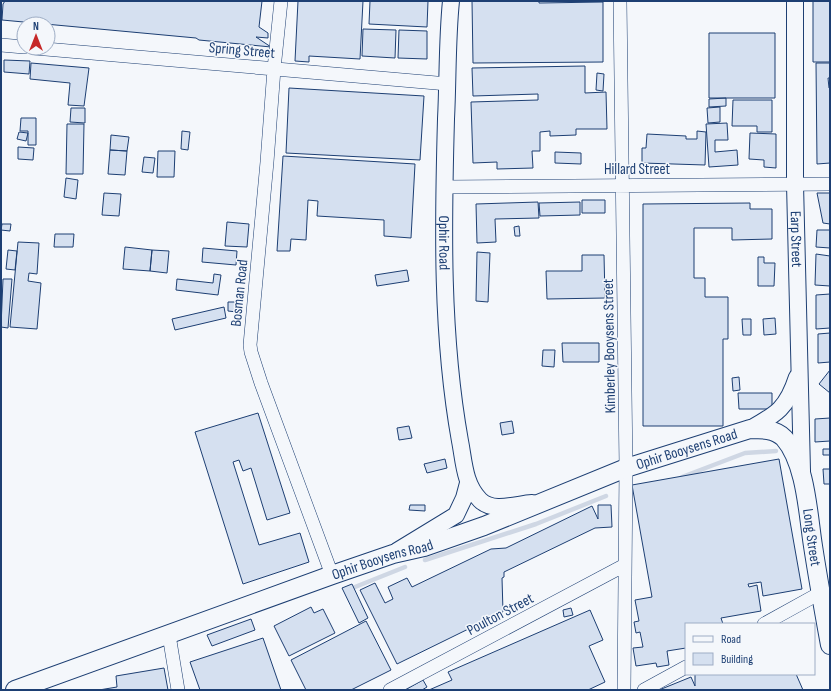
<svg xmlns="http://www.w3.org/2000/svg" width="831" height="691" font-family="'Sofia Sans Condensed',sans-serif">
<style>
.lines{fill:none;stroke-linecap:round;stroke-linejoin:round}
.stream{stroke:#cfd7e4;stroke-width:4.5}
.building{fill:#d5e0f0;stroke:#1d3f73}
.minor-casing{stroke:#1d3f73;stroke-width:14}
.tertiary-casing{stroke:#1d3f73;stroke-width:18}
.secondary-casing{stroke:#1d3f73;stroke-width:20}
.minor{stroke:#f4f7fb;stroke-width:13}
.tertiary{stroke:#f4f7fb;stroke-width:16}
.secondary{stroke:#f4f7fb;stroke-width:18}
.labels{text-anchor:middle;stroke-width:3;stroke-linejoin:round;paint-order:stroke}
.street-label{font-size:15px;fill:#1d3f73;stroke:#f4f7fb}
</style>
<rect width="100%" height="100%" fill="#f4f7fb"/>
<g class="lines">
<path class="stream" d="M682 477 745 453 776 451
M425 560 536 524 606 496
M355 587 405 567"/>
</g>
<path class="building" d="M5 1H262L259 27 268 33V38L256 37 271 47 199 40 196 38 2 20 3 4Z
M298 1H363L360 59 309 56V62L295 61Z
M370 1H428L427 27 369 24Z
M472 1H539V3L603 2V62L473 63Z
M813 1H830V62H813Z
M363 29 396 30 395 58 362 56Z
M399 30 427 31V59L398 58Z
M709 33H775V98H709Z
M4 60 30 61 29 74 4 72Z
M31 63 89 68 84 106 68 105 70 83 30 79Z
M816 63H830V78H828L829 88H830V163L817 164Z
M585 66V93L606 92 607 129H576V135L550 136V131L540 132V151H532L533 168 497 169V162L473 163 471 102 538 100V94L473 96 472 68Z
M597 73 604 74 603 91 596 90Z
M289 88 424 96 420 160 286 153Z
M726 98V106L709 107V99Z
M733 100H772V132H757V126H732Z
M720 107V122L708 123 707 108Z
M71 108H85V123L70 122Z
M21 118H36V145H28V131H20Z
M727 123 728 140H715V152L737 150 738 165 709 167 706 124Z
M67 124H84L83 174H66Z
M182 131 190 132 188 150 181 149Z
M697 131 706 132 705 165 642 163V148H646L647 134 686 136V139H697Z
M19 132 28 133 26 141 17 139Z
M750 133 776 134V168L764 167V160L749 159Z
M111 135 129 137 127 151 110 150Z
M18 147 34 148 33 160 18 159Z
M110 150 127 151 125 175 108 174Z
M158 151H175L174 177H157Z
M555 152 581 153V164L555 163Z
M283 156 415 164 411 238 384 236V220L317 216 318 201 308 200 306 240 291 239 290 251H277Z
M144 157 155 158 153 173 142 172Z
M66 178 78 180 76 199 64 197Z
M104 193 121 194 119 216 102 215Z
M817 193H830V224L823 223Z
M582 200H605V213H582Z
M538 202 539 218 495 219 496 242 477 243 476 204Z
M580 202V215L540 216 539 203Z
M750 203V209H772V239L732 240V228H694V278H705V297H728V339H723V426H643V204Z
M227 222 249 224 247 247 225 246Z
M2 224H11L10 231 1 230Z
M519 226 520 236H515L514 227Z
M817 230H830V248L816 247Z
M55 234H74L73 247H54Z
M18 242 39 243 37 274 29 273 28 281 41 283 37 329 10 327Z
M125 247 152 250 150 271 123 269Z
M203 248 237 251 236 265 202 262Z
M8 250 17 251 15 270 6 269Z
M152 250 169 251 167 273 150 271Z
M477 252 490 253 488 302 476 301Z
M816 254 830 256V286L815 285Z
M582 255H604L605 298 547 299 546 271H582Z
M758 257H764V263H775L774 286H758Z
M407 270 409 281 377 286 375 275Z
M214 274 221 275 218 295 176 290 177 279 213 283Z
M3 279H12L8 328 1 327Z
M830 294V328L816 329V295Z
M228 302H237V312L228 311Z
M224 307 226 318 175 330 172 319Z
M775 318 776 334 764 335 763 319Z
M742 319H751V335H743Z
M830 333V362L818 363V334Z
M562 343H599V362H563Z
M543 350H555L554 367 542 366Z
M830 370V393L819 384Z
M739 377 740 390 733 391 732 378Z
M738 393H772V409H739Z
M258 413 290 513 267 520 251 468 243 471 239 460 233 462 259 545 300 533 309 562 243 584 195 432Z
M830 418V441L815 442V419Z
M512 421 514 433 502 435 500 423Z
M409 426 412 438 399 440 397 428Z
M823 449H830V455H823Z
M445 459 447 468 427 473 424 464Z
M779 459 802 589 763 596 761 582 748 584 749 587 757 585 761 611 721 618 723 624H686V648L667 651 669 665 657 667 656 663 636 666 633 648 643 647 640 632 636 633 634 622 639 621 635 600 652 597 632 485Z
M823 469H830V484H824Z
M410 505H425V511L409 510Z
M598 505H611L612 527 595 528 504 572V577L502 578 503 612 397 664 360 590 375 583 385 603 393 599 388 587 407 578 412 587 491 549 506 548 592 506 598 519Z
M352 584 368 618 359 623 342 588Z
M311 607 314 613 323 609 335 633 289 656 274 626Z
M571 608 573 615 564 617 563 610Z
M590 610 603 640 589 646 605 682 588 690H429L452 680 448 672Z
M251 619 255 630 212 646 207 635Z
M366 621 391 670 351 690H306L291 660Z
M263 638 281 690H200L190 662Z
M164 668 168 690H99L117 687 116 676Z
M695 674H796L803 690H659L691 677 695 686Z
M423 680 427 687 422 690H405Z"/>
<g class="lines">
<defs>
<path id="minor" d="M281 1 274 69 267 162 250 345 251 352 261 383 332 575
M620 1 626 468 624 690
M1 45 24 47
M34 48 448 84
M444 187 830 184
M764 624 820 593
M169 635 178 690
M390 690 625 565
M644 690 686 667"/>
<g id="tertiary">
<path id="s1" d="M451 1C447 40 448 80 446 119 443 226 441 335 460 441 464 461 464 484 480 500 493 513 516 504 532 503"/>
<path id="s2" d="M795 1V184L802 471"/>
<path d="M750 429C777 414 787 408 797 377"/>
<path d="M397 551 456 515 464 498 468 483"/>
</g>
<g id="secondary">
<path id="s3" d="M15 690 332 575 393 554 424 547 484 526 626 468 750 429C762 429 775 429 784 438 806 463 808 514 813 546 818 579 824 612 830 645"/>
</g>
</defs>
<use href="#minor" class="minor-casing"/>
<use href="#tertiary" class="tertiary-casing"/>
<use href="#secondary" class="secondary-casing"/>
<use href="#minor" class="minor"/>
<use href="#tertiary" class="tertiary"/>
<use href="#secondary" class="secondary"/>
</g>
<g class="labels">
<g class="street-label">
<text transform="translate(242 50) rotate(5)" y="5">Spring Street</text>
<text x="637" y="174">Hillard Street</text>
<text dy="5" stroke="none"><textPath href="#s2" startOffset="238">Earp Street</textPath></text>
<text dy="5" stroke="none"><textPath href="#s1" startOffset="242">Ophir Road</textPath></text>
<text transform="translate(239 293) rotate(-84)" y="5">Bosman Road</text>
<text transform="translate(609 346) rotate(-91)" y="5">Kimberley Booysens Street</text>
<text dy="5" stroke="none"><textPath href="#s3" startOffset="714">Ophir Booysens Road</textPath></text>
<text dy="5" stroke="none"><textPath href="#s3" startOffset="921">Long Street</textPath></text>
<text dy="5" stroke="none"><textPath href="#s3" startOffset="390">Ophir Booysens Road</textPath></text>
<text transform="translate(500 614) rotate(-28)" y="5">Poulton Street</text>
</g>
</g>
<rect width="831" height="691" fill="none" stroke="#1d3f73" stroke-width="4"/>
<rect x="685" y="623" width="130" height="52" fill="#f4f7fb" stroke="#9eadc5"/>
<rect x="693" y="636" width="20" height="6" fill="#f4f7fb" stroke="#9eadc5"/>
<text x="721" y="643" font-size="12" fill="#1d3f73">Road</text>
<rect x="693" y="653" width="20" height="12" fill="#d5e0f0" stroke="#9eadc5"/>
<text x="721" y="663" font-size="12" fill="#1d3f73">Building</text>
<g transform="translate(36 36)"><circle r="19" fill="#f4f7fb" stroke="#9eadc5"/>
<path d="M0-3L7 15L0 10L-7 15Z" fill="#c62828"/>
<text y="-6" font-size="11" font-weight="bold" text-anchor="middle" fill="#1d3f73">N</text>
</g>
</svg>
